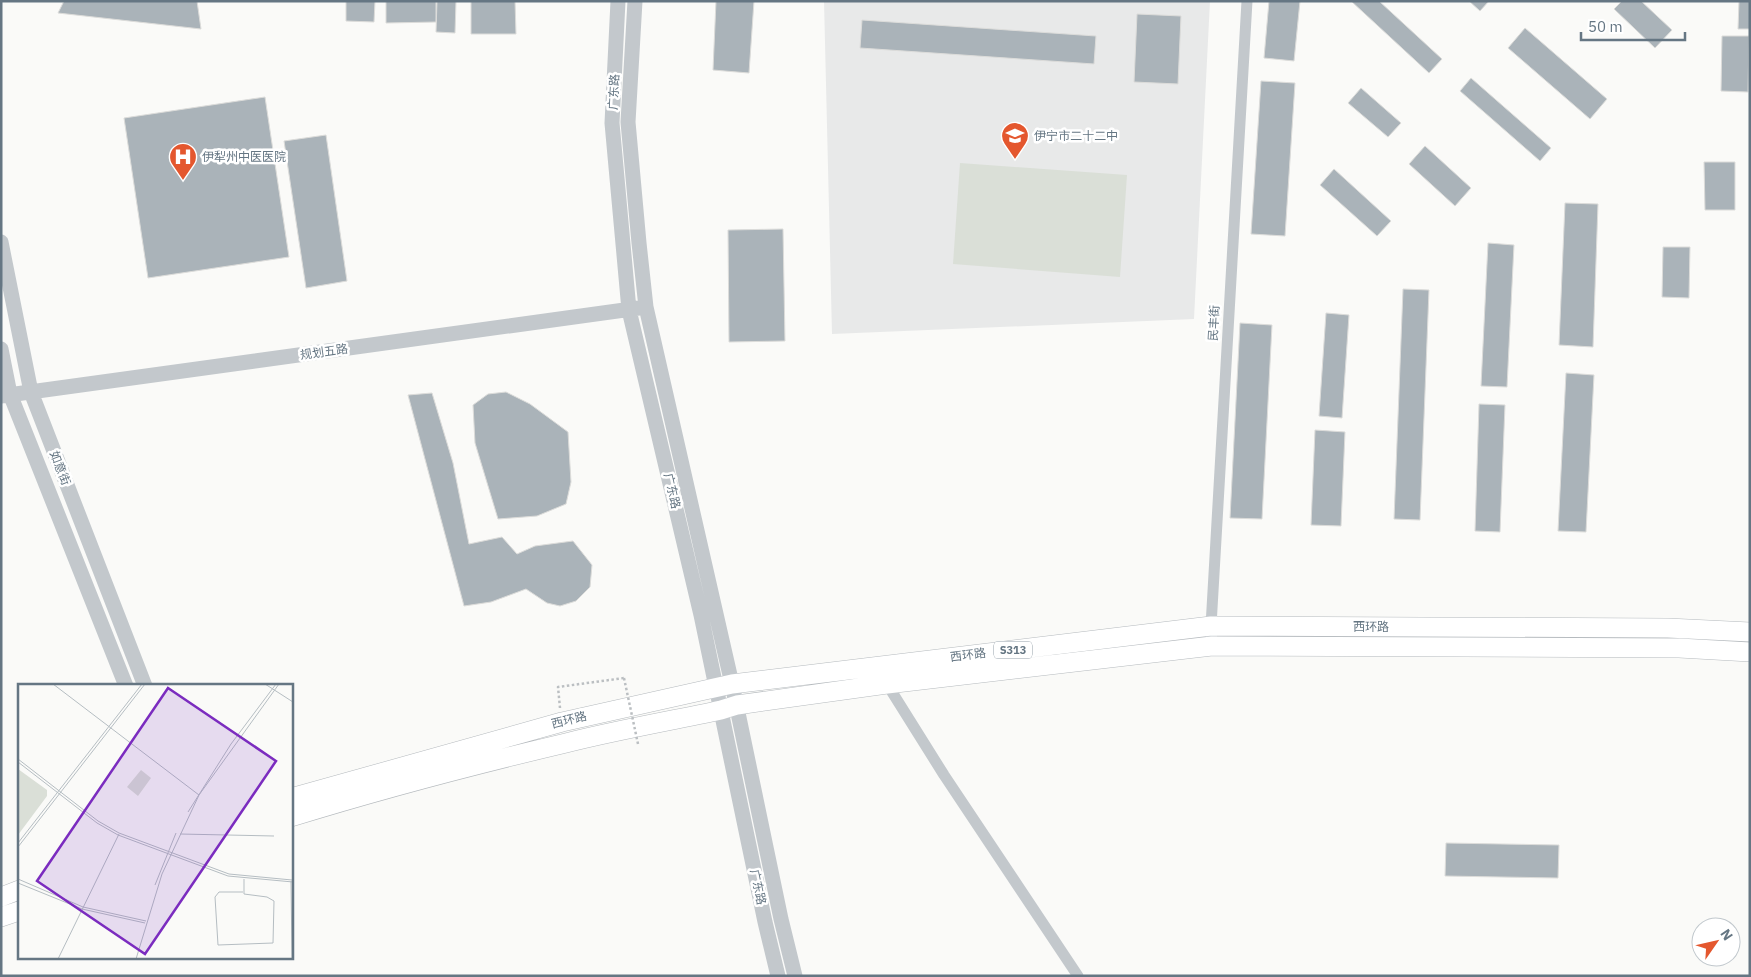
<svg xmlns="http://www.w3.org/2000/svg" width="1751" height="977" font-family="'IBM Plex Sans','Noto Sans SC',sans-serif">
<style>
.built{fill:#e8e9e9}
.green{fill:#dadfd7}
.building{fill:#aab3b9;stroke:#dcdcda}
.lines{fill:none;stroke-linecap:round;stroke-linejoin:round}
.primary-casing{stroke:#b5babe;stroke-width:20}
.path{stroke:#bbbfc2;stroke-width:2.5;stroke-dasharray:2.5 2.5;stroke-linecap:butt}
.minor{stroke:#c3c8cc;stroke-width:11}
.tertiary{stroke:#c3c8cc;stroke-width:15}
.primary{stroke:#fff;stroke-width:19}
.path-bridge{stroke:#bbbfc2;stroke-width:2.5;stroke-dasharray:2.5 2.5;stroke-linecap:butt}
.labels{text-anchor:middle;stroke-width:5;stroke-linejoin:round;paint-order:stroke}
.shield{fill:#fff;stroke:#939fa8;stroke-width:1}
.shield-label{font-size:11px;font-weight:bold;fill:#657683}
.street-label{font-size:12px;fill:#657683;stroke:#fff}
.poi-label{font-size:12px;fill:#657683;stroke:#fff;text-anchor:start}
.inset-road{fill:none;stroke:#b5bdc2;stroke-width:1}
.view{fill:#7b2cbf;fill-opacity:0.15;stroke:#7b2cbf;stroke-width:2.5}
.inset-edge{fill:none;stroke:#657683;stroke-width:2.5}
</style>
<rect width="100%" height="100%" fill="#fafaf8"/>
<path class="built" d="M824 1H1210L1194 319 832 334Z"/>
<path class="green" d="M960 163 1127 175 1120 277 953 264Z"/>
<path class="building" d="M64 1H197L201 29 58 13Z
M346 1H375L374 22 346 21Z
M386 1H436V22L386 23Z
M437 1H456L455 33 436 32Z
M471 1H515L516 34H471Z
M716 1H754L749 73 713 70Z
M1269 1H1300L1294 61 1264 58Z
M1351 1H1379L1442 59 1429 73Z
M1469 1H1489L1480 11Z
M1622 1H1641L1672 30 1655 48 1614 9Z
M1739 1H1750V29H1738Z
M1137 14 1181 16 1178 84 1134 82Z
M862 20 1096 36 1094 64 860 48Z
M1525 28 1607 99 1590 119 1508 48Z
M1722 36H1749L1748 92 1721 91Z
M1471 78 1551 148 1540 161 1460 91Z
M1261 81 1295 83 1285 236 1251 234Z
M1361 88 1401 123 1388 137 1348 103Z
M265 97 289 257 148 278 124 118Z
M326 135 347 281 306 288 284 141Z
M1425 146 1471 188 1455 206 1409 164Z
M1704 162H1735V210H1705Z
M1334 169 1391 221 1377 236 1320 185Z
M1565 203 1598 204 1593 347 1559 345Z
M783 229 785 341 729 342 728 230Z
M1488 243 1514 245 1507 387 1481 386Z
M1663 247H1690L1689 298 1662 297Z
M1403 289 1429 290 1420 520 1394 519Z
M1326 313 1349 315 1342 418 1319 416Z
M1240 323 1272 325 1262 519 1230 518Z
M1566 373 1594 375 1586 532 1558 531Z
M506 392 530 404 568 432 571 482 566 504 537 516 498 519 475 443 473 405 488 394Z
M432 393 453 463 469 544 502 537 517 554 535 546 573 541 592 565 590 587 576 601 560 606 547 603 526 589 491 602 464 606 408 395Z
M1479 404 1505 405 1500 532 1475 531Z
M1315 430 1345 432 1341 526 1311 525Z
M1446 843 1559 845 1558 878 1445 876Z"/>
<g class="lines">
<defs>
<path id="primary" d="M291 798 562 722 732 684 1211 626 1668 628 1750 632
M291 817C382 789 473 765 566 743 617 730 670 721 721 710L737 705 887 684 1212 646 1679 648 1750 652
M1 897 19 890
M1 917 19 911"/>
</defs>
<use href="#primary" class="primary-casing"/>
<path class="path" d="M560 708 558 687 624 678"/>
<path class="minor" d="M1212 646 1211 626 1247 1
M887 684 944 775 1078 976"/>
<path class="tertiary" d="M618 1 612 123 629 310 701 615 765 922 778 976
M635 1 628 122 639 243 646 307 732 684 781 919 795 976
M1 242 31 392 145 686
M1 349 10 394 126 686
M1 396 639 308"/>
<use href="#primary" class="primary"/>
<path class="path-bridge" d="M624 678 638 744"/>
</g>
<defs>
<symbol id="school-pin" viewBox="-11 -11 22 30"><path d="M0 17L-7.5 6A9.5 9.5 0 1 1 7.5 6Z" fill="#e4572e" stroke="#fff"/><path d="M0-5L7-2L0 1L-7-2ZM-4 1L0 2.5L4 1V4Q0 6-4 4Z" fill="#fff"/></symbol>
<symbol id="hospital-pin" viewBox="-11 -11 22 30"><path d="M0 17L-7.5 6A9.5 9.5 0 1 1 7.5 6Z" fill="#e4572e" stroke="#fff"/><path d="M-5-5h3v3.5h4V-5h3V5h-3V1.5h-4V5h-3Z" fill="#fff"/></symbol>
</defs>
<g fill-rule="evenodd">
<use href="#school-pin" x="999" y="120" width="32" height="43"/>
<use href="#hospital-pin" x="167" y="141" width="32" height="43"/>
</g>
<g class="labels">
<rect class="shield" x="994" y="641.5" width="38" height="17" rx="4"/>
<g class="shield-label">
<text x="1013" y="654">S313</text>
</g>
<g class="street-label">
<text transform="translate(614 92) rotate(-87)" y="4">广东路</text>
<text transform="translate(1214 323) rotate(-87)" y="4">民丰街</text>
<text transform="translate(324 352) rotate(-8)" y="4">规划五路</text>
<text transform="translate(60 468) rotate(69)" y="4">如意街</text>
<text transform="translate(672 491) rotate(77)" y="4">广东路</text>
<text x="1371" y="631">西环路</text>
<text transform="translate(968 655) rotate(-7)" y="4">西环路</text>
<text transform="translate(569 720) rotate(-14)" y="4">西环路</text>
<text transform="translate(758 887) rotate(78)" y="4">广东路</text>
</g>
<g class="poi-label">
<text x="1034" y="140">伊宁市二十二中</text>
<text x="202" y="161">伊犁州中医医院</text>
</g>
</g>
<g transform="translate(18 684)">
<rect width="275" height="275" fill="#fafaf8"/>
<path d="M0 85 29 106V112L0 151ZM123 86 133 94 120 112 109 103Z" fill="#dadfd7"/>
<path class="inset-road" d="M35 0 181 111M247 0 275 18M0 75 80 137 101 149 211 190 274 196M0 78 79 139 100 151 210 192 275 198M170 128 213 60 258 0M162 150 256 152M0 159 124 0M0 163 127 0M0 195 65 223 128 237M273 197 274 275M0 199 64 225 127 239M137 201 158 149M225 208H201L197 213 200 261 255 259 256 217 249 213 226 210V195M40 275 101 150M118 275 144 190 181 111 261 0"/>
<path class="view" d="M150 4 258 77 127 270 19 197Z"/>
<rect width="275" height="275" class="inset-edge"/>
</g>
<rect width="1751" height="977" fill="none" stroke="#657683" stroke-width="5"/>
<g transform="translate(1716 942) rotate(56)"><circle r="24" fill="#ffffff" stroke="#c1c8cd"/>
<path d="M0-4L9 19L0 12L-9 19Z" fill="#e4572e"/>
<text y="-8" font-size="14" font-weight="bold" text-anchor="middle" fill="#657683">N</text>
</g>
<path d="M1581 32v8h104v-8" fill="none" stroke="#657683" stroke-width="2.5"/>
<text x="1588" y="32" font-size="15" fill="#657683" stroke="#ffffff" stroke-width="4" paint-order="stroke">50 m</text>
</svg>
